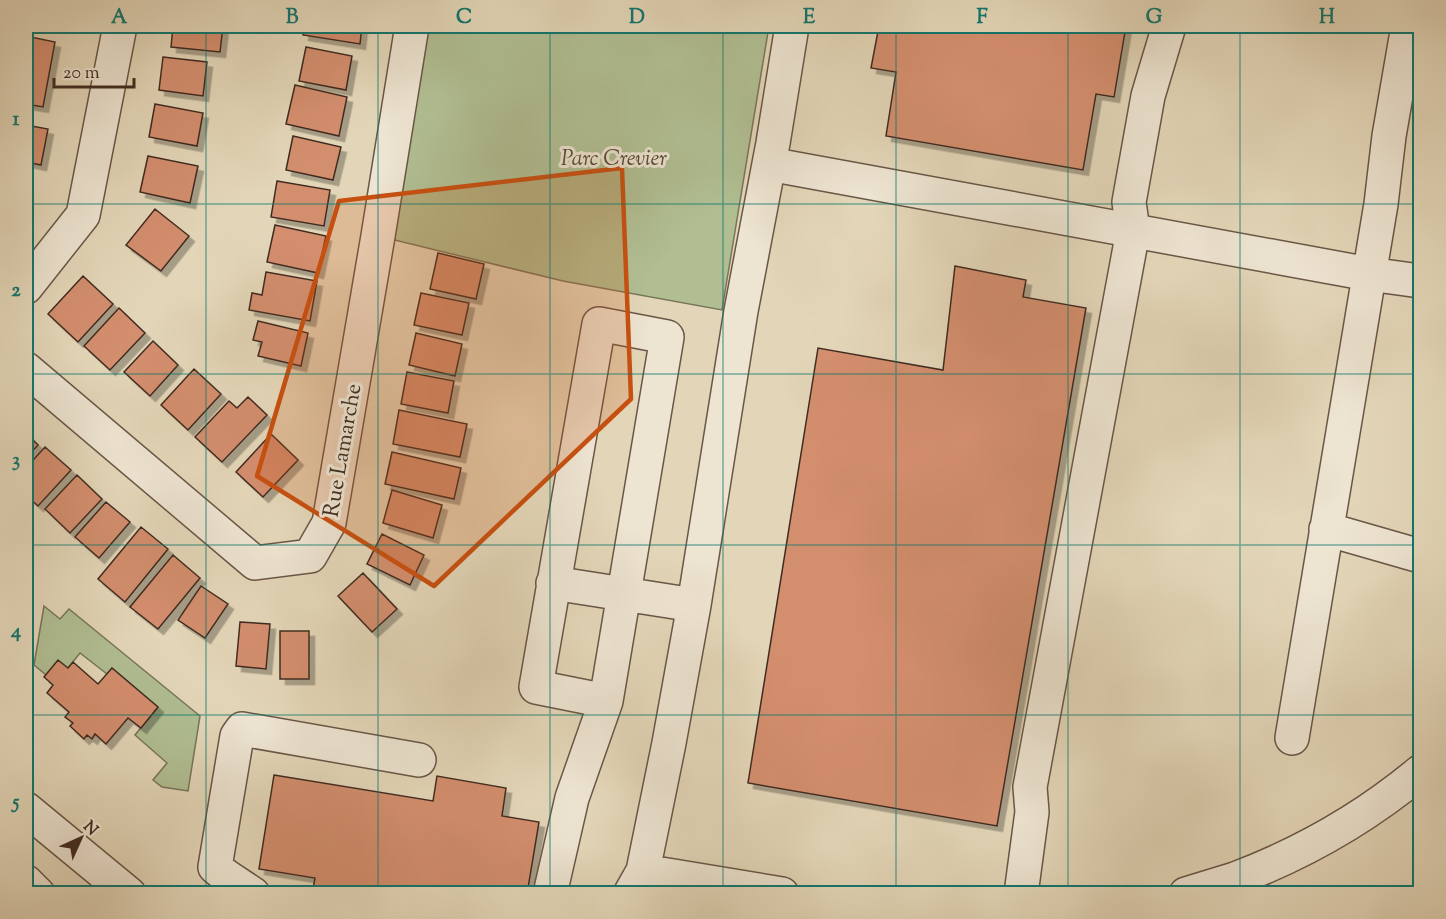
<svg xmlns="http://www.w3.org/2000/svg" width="1446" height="919" font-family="'Sorts Mill Goudy',serif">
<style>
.green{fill:#b0be92;stroke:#78755a;stroke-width:1.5}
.building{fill:#d38e6e;stroke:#412c21;stroke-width:1.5;filter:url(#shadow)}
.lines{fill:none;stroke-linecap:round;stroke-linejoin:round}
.minor-casing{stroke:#6a5647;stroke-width:36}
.minor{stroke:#ede4d1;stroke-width:33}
.marked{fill:#c75010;fill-opacity:0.2;stroke:#c75010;stroke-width:4.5;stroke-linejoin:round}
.grid{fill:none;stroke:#0f766e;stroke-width:1.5;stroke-opacity:0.55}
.labels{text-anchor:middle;stroke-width:6;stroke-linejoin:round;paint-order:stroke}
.park-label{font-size:22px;font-style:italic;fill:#574938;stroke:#ede4d1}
.street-label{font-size:22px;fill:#412c21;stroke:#ede4d1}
.neatline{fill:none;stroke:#0f766e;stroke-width:2}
.grid-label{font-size:20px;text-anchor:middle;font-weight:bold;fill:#0f766e}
</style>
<defs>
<filter id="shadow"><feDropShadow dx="5.5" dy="5.5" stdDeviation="0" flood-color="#0004"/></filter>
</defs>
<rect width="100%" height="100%" fill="#e3d6b8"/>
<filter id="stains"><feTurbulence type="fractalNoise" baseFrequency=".00333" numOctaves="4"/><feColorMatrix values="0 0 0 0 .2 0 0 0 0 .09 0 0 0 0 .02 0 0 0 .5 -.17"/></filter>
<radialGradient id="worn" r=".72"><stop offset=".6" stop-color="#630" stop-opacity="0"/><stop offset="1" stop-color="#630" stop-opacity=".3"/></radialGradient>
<path class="green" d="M413 26H769L722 310 563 281 378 236Z
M44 606 60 619 69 609 200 716 188 791 162 787 153 780 167 763 135 735 158 707 112 668 107 674 80 653 68 668 46 675 34 665Z"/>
<path class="building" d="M173 26H223L220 52 171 47Z
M305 26H362L360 44 303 35Z
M879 26H1126L1114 97 1096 94 1083 170 886 136 896 72 871 68Z
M26 36 55 42 43 107 26 104Z
M306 47 352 56 346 90 299 81Z
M163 57 207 62 203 96 159 90Z
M295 85 347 97 339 136 286 124Z
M155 104 203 113 197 146 149 137Z
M26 125 48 129 41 165 26 162Z
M293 136 341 147 333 180 286 170Z
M148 156 198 166 190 203 140 192Z
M277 181 330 190 324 226 271 217Z
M155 209 189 236 161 271 126 245Z
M275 225 326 236 318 273 267 262Z
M438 253 484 264 476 299 430 289Z
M955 266 1026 280 1023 297 1086 308 997 826 748 783 818 348 943 370Z
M266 272 317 281 310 321 249 310 252 293 262 295Z
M83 276 113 304 78 342 48 314Z
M421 293 469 303 462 335 414 325Z
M119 308 145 333 110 370 84 346Z
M258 321 308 333 301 366 258 356 262 342 253 340Z
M416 333 462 344 455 376 409 365Z
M153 341 178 365 150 396 124 372Z
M194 369 221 394 188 430 161 405Z
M407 372 454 381 448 413 401 404Z
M248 397 267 415 222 462 195 437 229 401 237 408Z
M399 410 467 424 460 457 393 444Z
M26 433 38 445 26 458Z
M271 434 298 460 263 497 236 472Z
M45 447 71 470 38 506 26 495V468Z
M392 452 461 468 454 499 385 484Z
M77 475 102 499 70 533 45 509Z
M392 490 442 505 433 538 383 523Z
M106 502 130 522 99 558 75 537Z
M141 527 168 549 125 602 98 579Z
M382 534 424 555 410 585 367 564Z
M173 555 200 578 158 629 130 607Z
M363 573 397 609 372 632 338 596Z
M201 586 228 604 205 638 178 620Z
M240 622 270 624 266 669 236 666Z
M280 631H309V679H280Z
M58 660 68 668 73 662 98 684 112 668 158 707 141 728 128 718 106 744 95 734 92 739 87 735 84 739 70 726 73 723 65 717 69 712 47 693 53 685 44 677Z
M274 775 433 801 437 776 506 788 502 816 539 822 527 894H312L315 878 259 869Z
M1292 887 1306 894H1289Z"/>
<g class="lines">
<defs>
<path id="minor" d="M769 164 1369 274 1420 281
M26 287 83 215 120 26
M26 369 255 563 310 556 329 523 378 236 412 26
M1326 529 1420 556
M553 583 694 605
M1292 738 1381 204 1389 136 1408 26
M26 809 129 894
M643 871 782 894
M26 882 38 894
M253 894 226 876 215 867 237 736 242 729 419 760
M550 894 572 798 606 701 667 337 599 324 536 687 606 701
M630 894 643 871 669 743 694 605 741 311 773 143 792 26
M1021 894 1032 812 1030 787 1133 231 1129 202 1148 96 1169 26
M1186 894C1202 889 1219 884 1235 879 1301 854 1366 817 1420 772"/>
</defs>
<use href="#minor" class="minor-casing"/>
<use href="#minor" class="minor"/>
</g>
<path class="marked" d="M622 168 631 399 434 586 257 476 339 201Z"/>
<path class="grid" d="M206 26V894M378 26V894M550 26V894M723 26V894M896 26V894M1068 26V894M1240 26V894M26 204H1420M26 374H1420M26 545H1420M26 715H1420"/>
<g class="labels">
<g class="park-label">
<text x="614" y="165">Parc Crevier</text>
</g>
<g class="street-label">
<text transform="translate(341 450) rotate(-80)" y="8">Rue Lamarche</text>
</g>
</g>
<rect width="1446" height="919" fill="none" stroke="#e3d6b8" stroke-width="66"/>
<g transform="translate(81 838) rotate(45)" stroke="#ede4d1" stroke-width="4.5" paint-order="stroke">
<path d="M0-4.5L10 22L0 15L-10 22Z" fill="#412c21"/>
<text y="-9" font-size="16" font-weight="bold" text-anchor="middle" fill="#412c21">N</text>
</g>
<path d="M54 78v9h80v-9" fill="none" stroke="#412c21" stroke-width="3"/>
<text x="63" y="78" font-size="18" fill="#412c21" stroke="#ede4d1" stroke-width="4.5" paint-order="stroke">20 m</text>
<rect x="33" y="33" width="1380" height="853" class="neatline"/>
<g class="grid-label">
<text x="119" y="23">A</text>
<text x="292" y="23">B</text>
<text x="464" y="23">C</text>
<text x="637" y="23">D</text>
<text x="809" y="23">E</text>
<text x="982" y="23">F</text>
<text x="1154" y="23">G</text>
<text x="1327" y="23">H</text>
<text x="16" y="125">1</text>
<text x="16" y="296">2</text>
<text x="16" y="466">3</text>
<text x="16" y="637">4</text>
<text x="16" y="808">5</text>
</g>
<rect width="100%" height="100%" filter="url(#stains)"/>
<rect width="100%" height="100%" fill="url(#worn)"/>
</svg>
